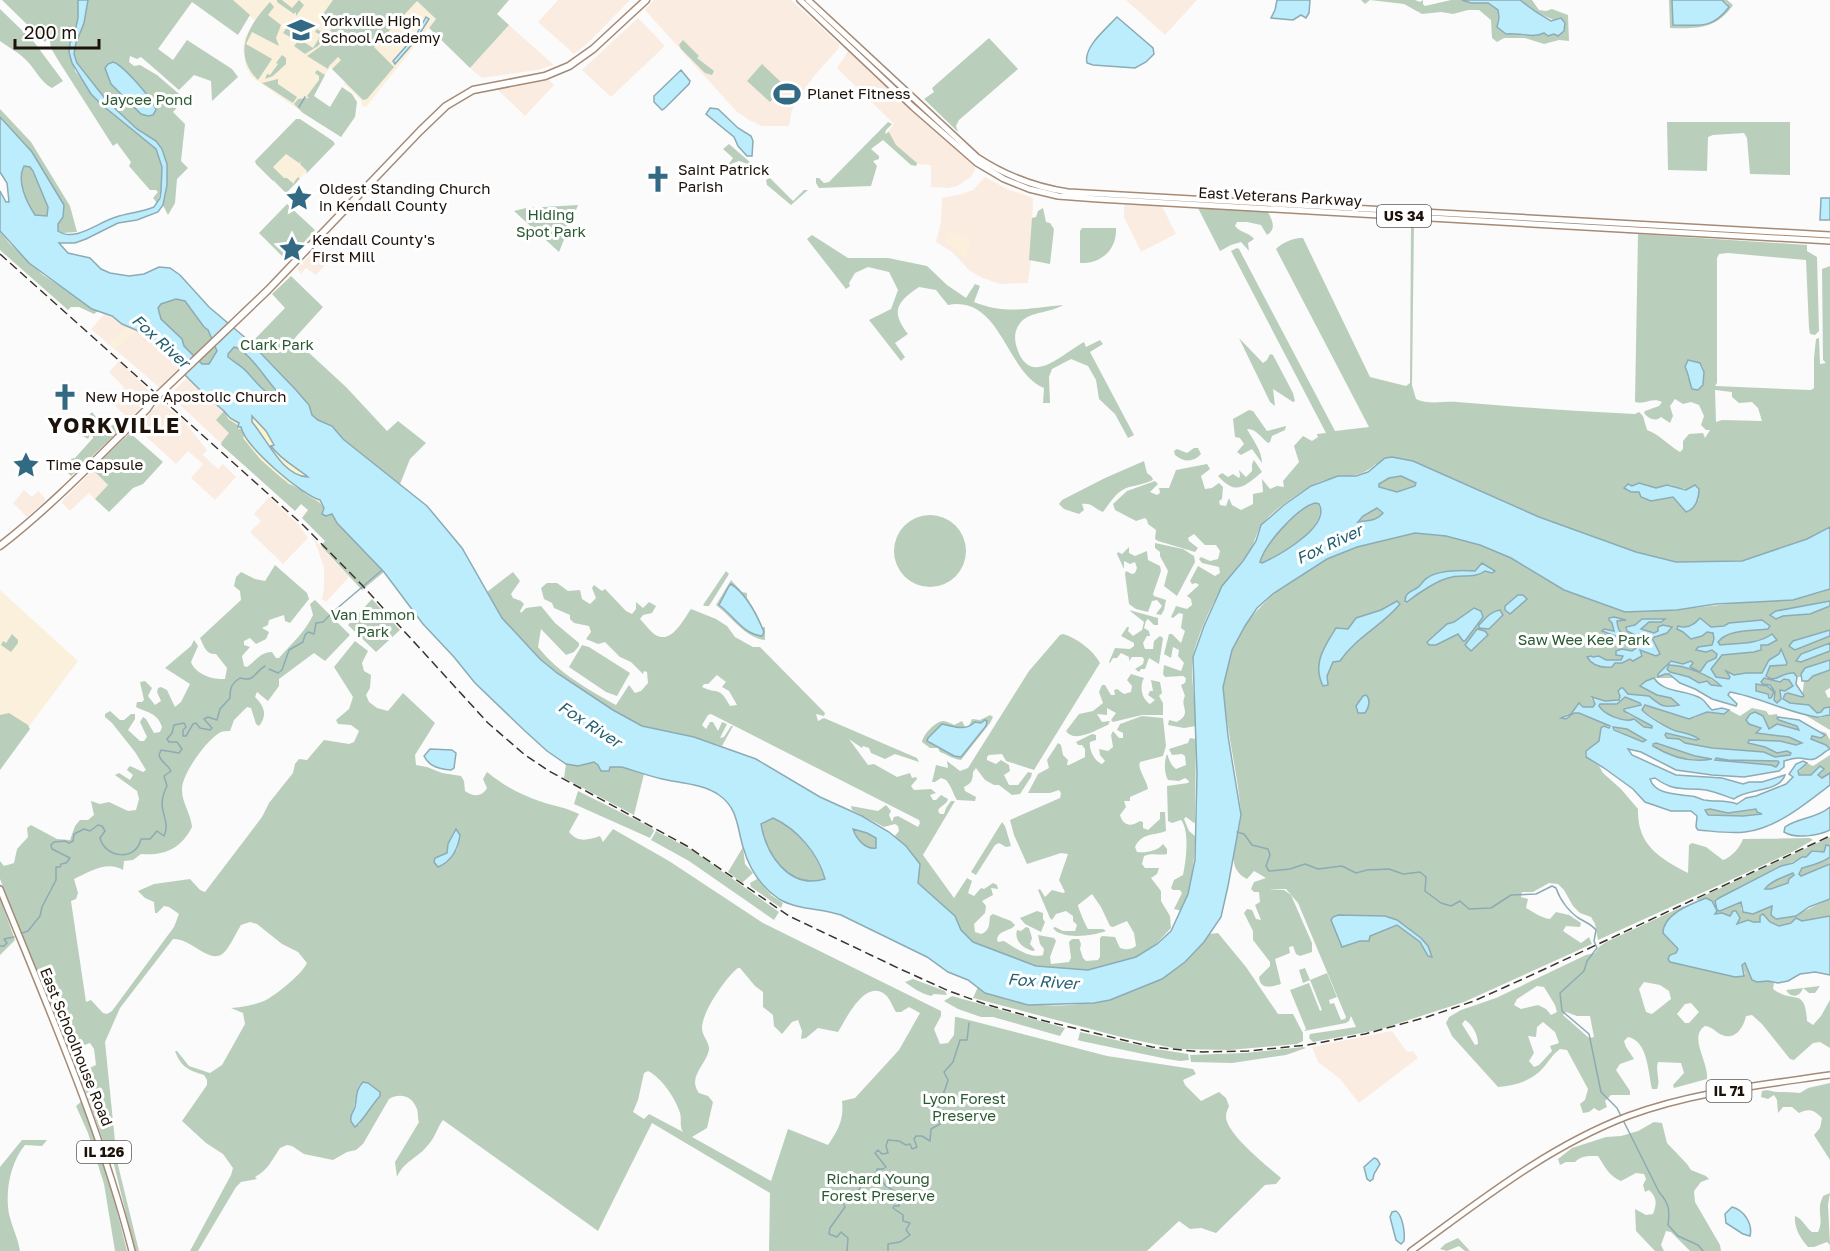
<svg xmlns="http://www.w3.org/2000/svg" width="1830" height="1251" font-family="'Golos Text',sans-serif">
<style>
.built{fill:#fbece1}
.education{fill:#fbf0db}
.green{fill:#bacebc;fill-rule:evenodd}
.sand{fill:#fcf2cc}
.water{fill:#bcedfd;stroke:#8cabb4;stroke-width:1.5;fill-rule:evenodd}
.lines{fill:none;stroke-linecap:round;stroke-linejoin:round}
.stream{stroke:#8cabb4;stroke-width:1.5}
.primary-casing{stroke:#a58a76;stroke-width:8}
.trunk-casing{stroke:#a58a76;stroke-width:9}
.primary{stroke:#fff;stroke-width:5}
.trunk{stroke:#fff;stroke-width:6}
.rail{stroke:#3b332c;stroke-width:1.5;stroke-dasharray:9 4.5;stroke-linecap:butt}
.labels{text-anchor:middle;stroke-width:6;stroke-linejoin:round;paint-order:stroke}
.shield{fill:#fff;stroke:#605954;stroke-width:1.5}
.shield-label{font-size:14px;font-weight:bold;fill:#1c120a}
.poi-label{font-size:15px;fill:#1c120a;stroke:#fff;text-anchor:start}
.park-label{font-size:15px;fill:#2a5a32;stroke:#fff}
.street-label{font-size:15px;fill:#1c120a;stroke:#fff}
.water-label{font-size:16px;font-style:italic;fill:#236071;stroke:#fff}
.district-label{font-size:21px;font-weight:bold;letter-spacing:1.5px;fill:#1c120a;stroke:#fff}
</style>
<rect width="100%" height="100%" fill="#fbfbfb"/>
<path class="built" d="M558 0H630L588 43 574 54 538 22Z
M654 0H791L839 44V48L815 75 797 99 792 110 789 126H762L749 120 736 111 645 10Z
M1126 0H1197L1165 35Z
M638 18 665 46 611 97 582 70Z
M509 25 554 65 537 70 482 78 470 68Z
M850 48 974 163 975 170 971 177 957 186 948 188 931 187V165L915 164 884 136 894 124 837 68Z
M549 80 554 85 525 116 497 89Z
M985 177 1007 189 1033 198 1031 260 1028 283 1000 284 983 278 970 271 952 252 936 242 941 222 942 198 962 194 973 190Z
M1125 205 1162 206 1176 234 1141 252 1124 217V207Z
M315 250 328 262 316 275 306 268 301 274 297 268Z
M105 313 151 340 176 363 180 370 160 388 91 329Z
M119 361 153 395 129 419 110 401 124 387 109 372Z
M187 378 224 411 230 433 221 443 169 395Z
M161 402 182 419 207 450 203 455 218 469 223 464 236 477 215 500 191 478 203 464 188 451 176 464 136 427Z
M93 470 108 485 95 499 89 493 70 511 62 503 63 500Z
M24 490 32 497 38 491 45 498V501L27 517 13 503Z
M269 497 298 524 308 538 283 564 250 532 261 521 254 514Z
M314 539 349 577 326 602 322 599 324 589V567Z
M1392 1031 1407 1052 1413 1051 1418 1058 1359 1103 1340 1079 1318 1062 1312 1047Z"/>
<path class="education" d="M228 0H417L436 19 366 107 362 106 361 100 344 84 345 81 330 67 302 112 252 77 246 67 243 48 245 38 255 20Z
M298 119 333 144 286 193 256 162Z
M950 231 971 241 965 258 958 254 951 245 945 243Z
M126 327 136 330 115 350 108 344Z
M0 590 78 661 0 765Z"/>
<path class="green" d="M2 0H78C79 14 78 31 70 43L75 71 102 105 156 149 162 167 161 191 157 203 153 198 158 192 156 190H150L129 166 131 162 117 143 113 146 58 60 51 48 49 37 45 42Z
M88 0H233L250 15 238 35 192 2 158 49 173 60 187 40 232 69 238 77 212 101 211 81 194 75 179 90C165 78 153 67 141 57L137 59 130 56 129 62 134 66 140 65 157 75 185 99 173 112 185 124 181 161 188 168 177 179 175 203 168 215 163 205 167 185 156 141 137 129 107 101 77 63 74 54 76 43 84 23Z
M277 0H282L292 8 299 0 304 5 296 16V12L294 14 277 2Z
M333 0H509L497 14 509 25 470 68 429 28 436 19 417 1 374 47 394 67 367 99 363 100 332 69 341 60 338 57 329 66 328 69 307 56 321 46 332 32 330 31 333 26 323 18 325 15 323 14Z
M1361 0H1415L1420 2 1423 0V4L1425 6 1451 0H1465L1487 3 1499 10 1497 27 1505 33C1516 34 1533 39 1543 33L1548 36 1554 34 1558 36 1564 32 1565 25 1536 12 1520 0H1532L1539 10 1546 11 1552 9 1568 15 1569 41 1559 40 1544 44 1525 38H1504L1497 42 1492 38 1491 20 1479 10H1468L1453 14 1441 12 1422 14 1404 4 1370 0 1365 4Z
M1669 0H1672L1673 25 1694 26 1728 4 1722 0H1727L1733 5C1717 29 1696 29 1670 28Z
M270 2 274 7 268 15 281 25 276 38 279 46 252 32 246 44 272 59 258 80C231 53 249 25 270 2Z
M0 9 34 42 63 81 52 88C40 82 35 68 25 59 18 52 8 47 0 41Z
M291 21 299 24 290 37 283 33Z
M317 29 327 36 318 46 305 54 294 46 305 33 307 35 302 43 304 42 313 48 319 38V34L315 32Z
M989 38 1018 69 959 120 956 126 958 132 924 99 934 92 932 88Z
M683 40 699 56 697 58 714 71 712 75 705 73 681 49 679 45Z
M282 55 286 58V64L273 76 265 79 267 74 270 75 278 64 276 63Z
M762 64 785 86 770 102 747 81Z
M317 70 325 75 314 96 330 107 342 87 352 94 357 102 355 117 341 137 303 113 294 104 298 99 309 98 307 96 319 80V76L315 73Z
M278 79V84L297 97 293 103 262 83Z
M0 109 31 142 70 206 77 232 62 233 58 231V224L63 217 0 117Z
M296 119H300L333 141 335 144 306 174 307 171 300 164 301 162 299 163 286 154 273 167 284 178H287L294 184V182L298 177 300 179 303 176 286 193 274 181 275 180 273 181 256 164 255 161Z
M888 122 892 124 886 130 885 134 889 132 896 145 917 163 916 166 911 165 883 140 871 149 879 156V159L873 161 877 166 871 186 819 188 816 183V178H819L824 183 829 182Z
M1667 122H1790V175L1750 174 1747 138 1744 133 1713 135 1708 137 1707 171 1668 170Z
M729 144 751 163V165L739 161 728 165 733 158 723 149Z
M24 166 30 167C33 171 48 202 48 206 48 208 47 215 47 216L35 215C26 203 16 181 24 166Z
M770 178 793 201 804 190H808L791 205 767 185 766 180Z
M287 204 315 230 287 261 259 233Z
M578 205 559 252 514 211 526 208Z
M1043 208 1046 222 1050 223 1054 229 1050 264 1029 260 1032 218 1036 217 1038 211Z
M1198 208 1268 212C1272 220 1277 229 1267 235L1261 225 1247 222H1237L1235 226C1240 233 1249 232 1254 239L1248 243 1249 251 1241 242 1231 245 1220 251Z
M1411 224H1414L1412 385 1416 399C1428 405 1444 401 1457 402 1516 407 1575 411 1635 414L1639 412 1643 416 1647 430C1660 435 1668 445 1680 452L1683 449V441L1689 434 1703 433 1705 438 1710 430H1706L1701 425 1704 416 1699 405 1691 402 1683 404 1675 399 1670 406 1673 416 1670 423 1661 417C1655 422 1649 419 1644 413L1645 411 1659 406 1662 402C1652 397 1645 405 1635 402L1638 234 1807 245V251L1817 257 1819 331 1815 335 1810 334 1809 328 1806 260 1728 253 1719 254 1717 258V383L1715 386 1811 390 1814 388V358L1816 339 1819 338 1820 364 1826 363 1823 360 1822 269 1830 266V527L1807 539 1742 561 1676 562 1636 552 1539 517 1376 464C1356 483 1332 472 1309 487 1295 496 1272 511 1262 524 1257 531 1255 541 1251 549 1242 562 1232 573 1223 585 1213 601 1196 639 1193 657 1190 677 1196 705 1196 726L1184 728 1168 725 1169 720 1177 722C1193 712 1179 708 1185 696L1181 685 1185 683 1186 678 1183 676 1165 677 1163 674 1164 665 1181 671 1184 663 1178 656 1179 650 1173 647 1171 658 1164 654 1169 634H1172L1181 643 1185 631 1181 628 1183 614 1179 613 1173 618 1171 617 1176 606 1187 609 1192 605 1191 599 1187 596 1199 585 1196 583 1192 584 1190 581 1198 566 1215 576 1220 573 1219 567 1202 563 1199 559 1201 557 1210 561 1218 559 1220 551 1216 545H1205L1194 534 1188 538 1189 541 1198 548 1195 552 1158 541 1155 539 1156 530 1148 524 1147 520 1145 518 1136 521 1115 510 1113 504 1127 491 1155 481 1158 484 1150 492 1157 495 1160 493 1159 488H1169L1176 470 1207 464 1210 469 1201 476 1205 489 1212 488 1219 483 1223 487 1222 499 1219 501 1220 505 1226 506 1229 498 1232 505 1241 510 1253 504V494L1263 492 1262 479 1270 489 1277 486 1284 487 1283 481 1299 462 1294 446 1303 436 1312 441 1318 437 1317 434 1326 433 1231 251 1237 248 1239 249 1335 431 1369 427 1276 249C1281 243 1295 237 1303 238L1370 377 1406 386 1410 383ZM1688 360C1707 362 1704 369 1703 385L1690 384ZM1715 390 1732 392V397L1739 403 1752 402 1758 408 1762 421 1722 420 1716 422ZM1639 483 1656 488 1671 485 1677 488H1684L1699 499 1690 511 1686 512 1673 497 1651 501 1639 492H1630L1624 488 1628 484 1631 486Z
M1082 228H1116C1117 250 1101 264 1080 263V231Z
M0 231 9 243 43 275 98 311 94 314 79 307H71L68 310 0 250Z
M812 235 848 258H888L927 266 947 285 966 298 975 284 980 286 974 302C1006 315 1029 308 1063 305 1051 313 1031 311 1021 322 1014 330 1014 339 1017 348 1030 389 1063 353 1084 342L1086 347 1100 340 1103 344 1090 352 1134 435 1128 438 1115 414 1099 399 1096 380 1088 366 1071 359 1052 369 1049 377 1050 403H1043L1044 388C1006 373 1001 295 948 305L936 290 919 287C897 302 890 311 908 334L895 343 905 357 901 361 869 320 891 309 898 290 889 272 868 267 855 273 849 283 850 286 846 289 807 239Z
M291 276 323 307 294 339 346 387 387 431 398 421 426 443 410 459 400 484 343 439 332 426 318 420 312 415 309 405 296 390 251 343 285 308 272 294Z
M176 299 185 301 204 327 208 330 217 351 209 364H202L184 346 182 339 161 319 158 308 161 304Z
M1239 338 1263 363 1267 360 1270 354 1273 355 1293 393 1295 401 1293 402 1273 389 1275 406 1270 402Z
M234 347C245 348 273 385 278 396L276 397C264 393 256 382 247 372 242 366 234 362 228 357V354Z
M1249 410 1253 411 1267 431 1286 426 1285 430 1272 436 1270 442 1268 443C1261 438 1256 428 1247 429 1253 440 1262 451 1262 463L1252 449 1241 455 1237 452 1244 444 1240 438 1235 437 1233 419Z
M224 411 231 420 238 425 239 429 241 428C246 447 275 475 294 486 304 492 318 498 324 508L322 511 327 516 332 514 384 572 362 590 321 546 325 541 302 518 308 510 301 504 295 511 219 443 222 445 221 443 229 433 216 420Z
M92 412 106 429 116 423 117 418 124 426 69 478 71 476 68 473 73 466 69 462 70 459 75 458 93 438V433L83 422Z
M70 417 90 435 88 439 78 433 81 428 78 425 74 428 67 421Z
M130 433 163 462 143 484 133 488 109 512 95 499 108 485 92 469Z
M1194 448H1198L1201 454C1193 463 1183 462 1175 455L1174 451 1177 449 1187 453Z
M1254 460 1262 472C1244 487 1236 496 1218 476L1222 473 1228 477 1233 474 1239 478 1240 476 1239 470 1246 477 1252 471V464Z
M1144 461 1147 473 1152 477 1153 480C1145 484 1137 485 1129 487 1116 491 1110 503 1103 512 1096 510 1092 502 1082 504L1084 510 1079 514 1064 509 1059 504 1062 500 1105 478Z
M1401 476 1416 483 1415 486 1397 492 1379 487V484L1389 478Z
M1315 503H1318C1331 526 1280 556 1262 563L1260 562C1265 544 1297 508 1315 503Z
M1377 508 1383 514C1378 520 1368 524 1361 521L1358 523 1363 516Z
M894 551a36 36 0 1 1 72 0a36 36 0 1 1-72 0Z
M1415 533 1446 536 1480 545 1511 558 1564 590 1625 612 1677 610 1819 593 1830 589V663L1800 677H1779L1771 679 1767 677H1740L1752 684 1748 689 1740 686 1730 677 1728 680 1710 679 1720 684 1718 687 1711 685 1706 681 1699 683 1690 678H1652L1640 685 1657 695 1671 698 1678 702 1679 705C1663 707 1661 706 1649 696L1627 694 1623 688 1619 700 1605 701 1594 697 1591 698 1595 704 1593 707 1584 708 1581 704 1577 705 1571 714 1565 715 1570 717 1574 713H1579L1610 726 1601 728 1599 741 1586 751 1585 756 1599 766 1603 773 1621 789 1638 809C1637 845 1659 858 1688 873L1689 845 1692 843 1706 847 1723 860C1731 858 1741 846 1743 839L1810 838 1813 840 1792 852 1598 940 1595 924 1591 917 1580 913 1573 906 1564 890 1558 884 1549 883 1533 892H1522L1521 897 1528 899 1526 908C1533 912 1542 918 1550 919L1556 912 1569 915 1581 923 1580 927 1566 926 1563 931 1581 943 1589 937 1592 944 1464 1002 1378 1030 1313 1042 1309 1038 1310 1034 1356 1027 1351 1016 1349 1021 1346 1023 1304 1031 1306 1029 1290 990 1309 983 1320 1011 1322 1010 1310 980 1303 983 1299 970 1305 968 1310 980 1327 973 1337 997 1329 1000 1330 1004 1334 1003 1341 1020 1345 1019 1346 1017 1298 903 1286 889H1268L1284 890 1291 895 1312 943V952L1300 956 1296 954 1293 946 1289 947 1290 953 1275 959 1281 984C1271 987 1260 990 1259 977L1270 966V962L1253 940V931L1244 913 1247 909 1252 910 1256 919 1261 920 1255 905 1260 902 1259 892H1254L1251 889 1254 882 1266 878 1254 871 1247 879C1220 865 1242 835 1241 813 1238 777 1229 741 1225 705 1225 699 1223 692 1223 687 1225 619 1299 565 1358 547 1377 542 1396 538 1415 533Z
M1155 543 1183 549 1194 556 1195 562 1177 596 1164 586 1168 571 1160 556V552L1155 548Z
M1129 547V553L1135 556 1147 551 1148 560 1160 566 1161 571 1153 594 1154 596 1166 600 1164 610 1161 615 1156 614 1162 606 1157 600 1152 601 1148 612 1136 609 1129 604 1125 574 1126 571 1132 574 1135 573 1137 568 1135 562 1130 564 1124 561V569L1117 554 1118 552 1122 554Z
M275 565 307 593 309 599 290 623 285 621 284 615 269 620 268 625 262 628 269 632 266 639 256 644 250 638 244 641V645L250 647 242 656 244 666 247 667C256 661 260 652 272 652L276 658H279C291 644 305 632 313 615L310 604 315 600 350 635 325 661 314 653 279 679V686L268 701 257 692 255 697C264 706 268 715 259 726L256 724 251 708 247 707 234 720 230 731C227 731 223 731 221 732 207 739 181 775 182 790 182 803 191 814 192 827 181 849 164 856 141 854L133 860 124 861 123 870C107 860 89 872 74 879L78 893 76 899 71 901 86 1002 91 1000 103 1013 107 1014 112 1011 174 927 179 914 169 907 164 906 157 913H155L154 902 145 898 138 891 154 884 190 879 200 890 205 892 262 817 269 803 293 773 295 764 299 759 307 760 324 740 349 744 354 742 359 731 351 725 338 724 336 720 349 709 353 697 334 667 355 641 368 651 362 663 364 671 371 675 370 688 366 695 369 702 377 708 388 711 403 693 435 723 415 755 416 765 427 767 442 773 461 776 464 781 465 791C473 797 482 797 487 788L483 779 487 772C504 786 521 795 542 802 555 806 567 808 579 814L569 832C578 843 588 840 600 836L603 842 613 829 669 861 763 923 941 1011V1016L934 1029 940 1044 948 1043 954 1035 955 1017H957L1107 1056 1193 1069 1196 1074 1183 1080 1185 1085 1201 1101 1219 1092 1226 1098 1229 1106C1228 1109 1226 1112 1226 1116 1225 1133 1268 1167 1281 1178L1276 1184 1265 1185 1216 1233 1201 1228 1190 1229 1179 1221 1147 1251H769L770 1193 652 1123 598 1231 443 1120C437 1128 435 1138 428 1145 418 1158 404 1161 397 1177L395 1162 419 1122C417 1117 419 1112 416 1107 411 1095 399 1093 389 1099L363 1144 356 1150 347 1152 333 1160 304 1154 292 1146 287 1145 280 1148C272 1160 268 1170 255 1177L257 1179 241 1182 236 1187 198 1251H190L231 1175 233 1168 223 1154 206 1143 182 1121 207 1085V1080L204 1075C188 1070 181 1067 175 1051H177L189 1066 210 1073 222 1065 245 1024 243 1013 231 1008C242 1007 254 1005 264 1001 275 996 302 974 307 963L298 952 282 944 257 924 250 922 241 925C236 933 232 942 227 949 213 970 193 938 173 939L120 1008 105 1042 117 1161 139 1251H135L111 1152 105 1146 81 1078V1074L85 1070 96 1065 94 1049 90 1043 68 1051 0 879V861L4 866 14 863 17 849 28 837 27 828 31 825 57 839 70 840 75 826 80 820H88L94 815 91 801 100 804 109 802 128 811 136 810 139 799 137 791 115 775 119 773 130 780 133 775 127 770 128 768 130 766 143 772 146 770 135 752 112 723 105 717V714L110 711 120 720H124L131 714H135V719L128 730 140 741H144L147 737 140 722 143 717 146 719 154 733 160 732 162 727C157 712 147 713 136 707L137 702H142L144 700 140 682 145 681 152 688 148 696 155 705 161 701 157 692 158 688 161 687 167 690 175 707 181 702 190 684 165 668 191 646 194 640 198 646 191 662C195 674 213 680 225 679L227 668 216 654C206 655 204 646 200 638L241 600 240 591 234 586 236 577 241 572 255 579 265 581ZM453 833 460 835 457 850 435 858 447 853 448 844ZM738 968H740L755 986 763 992V1007L773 1015 774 1026 782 1034 792 1022 798 1020 802 1031 801 1039 806 1038 818 1028 838 1032C846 1019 864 981 883 993 890 997 892 1006 896 1012H901L909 1007 920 1013 899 1050 855 1098 842 1101C844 1119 839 1129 828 1145L788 1129 771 1181 692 1137 707 1128 713 1102 708 1096 699 1093C687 1077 706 1065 709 1050 710 1043 702 1036 702 1028 702 1012 726 977 738 968ZM648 1071C661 1077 676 1099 680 1113 682 1120 679 1126 683 1132L649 1114 644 1119 633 1112 638 1100 644 1073ZM368 1083 380 1092V1096L364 1115 359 1125 351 1118C355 1107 355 1096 359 1085Z
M726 571 729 574 709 606H705L703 605Z
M513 572 520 581 511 594 513 598 521 601 524 604 520 611 521 613 526 608 541 606 555 623 579 643V646L574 652 566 655 541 629 538 647C557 672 589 690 616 705L629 685 635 693 641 691 648 683 647 672 644 671 643 674 631 662 620 657 605 642 598 644 586 639 591 632 589 626 574 623 570 619V615L554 608 552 603 544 599 541 588 547 583H557L568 591 580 590 582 599 590 604 596 598 592 588 594 585 602 591 605 589 626 611 632 614 636 609V602L643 608 649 602 656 606 652 613 643 615 640 619C644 623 649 630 654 634 671 646 683 620 691 609L716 619 727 626 735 637 753 647H760L825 713 824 716 816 714 818 721 824 718 917 758 919 762 895 754 885 759 871 753 869 748 863 746 862 748 849 739 868 765 874 764 897 777 910 773 912 778 916 777 917 779 911 786 914 790 931 789 936 793 930 795 933 800H936L941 795 948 799C947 805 940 805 938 811L940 814H944L946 808 951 801H955L923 855 954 898 967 878 972 881 968 893 974 896 981 888 984 889 993 883 997 885 998 889 991 888 993 895 982 901 986 906 985 913 974 924 975 932 981 934C990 931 989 924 990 916L993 914 1011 921 1015 925C1010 932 1000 929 997 939L998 942 1004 941C1015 948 1030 959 1043 955L1044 949 1040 944 1038 935 1054 938 1056 941 1050 957 1051 964 1069 962 1071 958 1069 942 1072 939H1079L1081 944 1080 949 1083 958 1086 961 1098 960 1100 957V938L1102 936 1115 937 1120 948C1126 950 1131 950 1136 946L1134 933 1127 921 1113 927 1110 926 1101 907 1092 894 1078 905C1078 908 1086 926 1088 929H1103L1106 931C1093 936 1061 940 1053 928L1055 927 1063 931H1075L1077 925 1073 921V916L1066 911 1056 914 1052 920 1050 918 1038 890 1040 889 1045 897 1052 890 1063 893 1065 892 1059 880 1068 854 1061 853 1027 864 1014 835 1010 820 1060 798 1061 793 1059 790 1050 793H1028L1038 774 1049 768 1047 760 1058 743 1061 745 1063 755 1068 760 1067 765H1069L1085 757V749L1082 745H1078L1076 742 1092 734 1096 735V740L1090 742C1089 750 1094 761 1102 764L1105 761 1100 755 1099 749 1108 751 1113 747 1111 735 1113 731 1119 738H1123V733L1117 730 1120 724 1142 716 1163 718 1166 746 1163 756 1140 762C1137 769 1147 780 1148 789L1130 797V801H1124L1126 807 1120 815C1123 826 1131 827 1140 821L1143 822V828L1148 830 1160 819V812H1165L1166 831C1154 836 1142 832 1135 847L1137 852C1146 853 1158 851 1163 844L1167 849V854C1160 856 1152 852 1144 856L1142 864 1145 868H1159L1157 874 1151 878 1161 891V901L1170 916 1171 928 1156 944 1146 951 1136 957 1110 965 1088 970 1036 966 973 942 961 930 955 916 918 883 920 864 906 846 894 837 899 831 898 826 895 824 884 827 852 810 851 806 878 811 886 805 891 811 889 815 892 822 894 817 898 816 918 827 920 823 919 820 711 714 708 715 702 725 706 729 710 722H713L718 731 722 722 727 724 720 738 724 737 731 726H733L722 746 694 737 642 726 613 710 557 673 540 659 502 618 487 592ZM717 675 726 682 722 687 729 691 737 705 730 706C719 685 718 695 702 687L704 684H708Z
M731 580 742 592 747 593V598L759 618 749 603 729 586 719 605 743 628 760 636 764 632 762 627H765V640C745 638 731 616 716 605Z
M372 599 400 630 376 652 348 625Z
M1129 610 1158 618V625H1154L1148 619 1146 621 1144 628 1149 631 1150 636H1147L1143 643 1145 649H1153L1154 641 1160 636 1163 638 1159 664 1149 658 1145 669H1141L1139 672 1135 669 1143 664 1144 659 1142 657H1132L1129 661V657L1121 653 1117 658H1113L1110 663 1109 662 1115 648 1130 649 1134 646V643L1121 636 1127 627H1129L1128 631 1133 636 1142 630 1144 622Z
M12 634 18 640V643L11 652 1 645 3 641 6 643Z
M1063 634C1077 638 1093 650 1100 663L1034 770 1006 761 1002 754 989 755 987 757V760L996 764 1001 760 1009 765 1010 771 1004 775 1009 785H1018L1028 772 1032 773 1031 777 1020 794 1012 795 999 785H994L985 780 976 768 973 772C973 780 971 784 964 787L965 791 976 797 975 801 957 800C954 796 951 785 946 780L941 778 935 782H932L936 765 948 768 947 761 960 771 968 768 1029 671 1060 635Z
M582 645 589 647 630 673 617 696 606 692 569 667Z
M1830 670V688L1825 691 1828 698 1830 697V707L1824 708 1821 712 1817 713 1809 705 1790 703 1783 699 1785 694H1795L1802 697 1804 682 1813 676Z
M1131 674 1144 678C1139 687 1142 699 1150 704L1155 700 1148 695 1150 691H1153L1151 680 1160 682 1162 693 1159 696 1163 703V715H1142L1113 722 1111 720 1116 713 1107 708V715L1097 714 1102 722 1110 721 1108 725C1097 729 1075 744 1066 731L1079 714 1093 711 1103 703 1099 692 1102 685H1105L1111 695H1115L1114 690 1117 689 1124 694 1131 692 1132 686 1127 680Z
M1764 678 1780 682 1784 679 1789 680 1793 686 1785 691 1782 690 1780 701 1778 703 1774 700 1775 692 1770 685 1763 684 1761 682Z
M1758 684 1768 687 1774 692 1771 698 1767 694 1756 691 1755 685Z
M1625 697 1640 703 1641 705 1630 707 1627 714 1652 726V728L1644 727 1632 719 1628 722 1609 715 1599 706 1600 704H1617Z
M1648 705 1669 713 1694 718 1707 712H1728L1729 710 1740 716 1752 708 1766 711 1769 715 1777 714 1779 720 1797 726 1800 729 1798 731 1777 724 1771 729H1769L1765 721 1753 726H1758L1761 729 1756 733 1789 737 1802 743 1796 745 1780 741 1748 743 1765 747 1777 753 1787 751 1791 752V755L1775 757 1764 752 1712 748 1685 743 1679 739 1667 738 1665 735 1666 733 1696 740 1698 738 1669 728 1642 710V708Z
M9 713 28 725 30 729 0 770V715Z
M990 715 993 717 990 723 961 760C952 759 947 754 940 752L938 748H930L922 742C923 735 935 721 944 721 945 721 953 724 954 725L962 721 965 727 969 726 972 719 980 720ZM984 721 986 726 958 757 936 745 928 737 942 724C954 726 963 732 975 722L981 723Z
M1805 715 1820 718 1830 715V730Z
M1613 727 1627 729 1646 740 1643 742 1614 729Z
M1820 731 1826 733 1830 740V749L1811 739 1812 736 1823 737 1825 735Z
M1190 738 1196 739 1195 822 1194 823 1186 817 1184 819 1189 831 1195 836C1195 862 1191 887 1182 911L1174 909 1182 893 1180 890H1173L1171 888 1174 880 1183 875C1186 861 1190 831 1181 820L1172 823 1168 821 1167 786 1188 783 1189 781 1185 778 1179 781 1168 780C1164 773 1164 761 1167 754 1170 761 1170 764 1176 769L1186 765 1185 756 1182 754 1172 755 1169 749 1188 743Z
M1654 743 1695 756 1712 759 1704 761 1670 756 1654 747Z
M1830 755V773L1822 778 1818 775 1823 772C1815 774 1804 779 1797 774L1807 763 1813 766Z
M1716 758 1728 760 1778 761 1779 763 1777 767 1771 765 1715 760Z
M593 762 610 767H622L644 774 634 815 564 778 566 764 578 766Z
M578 791 652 828 654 831 650 838 574 804Z
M1709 809 1731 813 1756 809 1762 814 1743 816 1706 815 1705 810Z
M773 818C799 830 816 852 825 879 789 891 767 854 761 824Z
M1002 822 1005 826 1011 846 1006 847 999 843 995 845 976 875 971 872Z
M853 829 867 833 876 838V848C865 850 857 838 853 829Z
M656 831 692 850 779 912 774 920 689 861 651 840Z
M1830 837V846L1827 845 1825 851 1821 853 1813 850 1806 857 1781 866 1719 898 1715 909 1712 901 1695 900Z
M743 847 745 864 753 873 742 883 728 872Z
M1830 857V864L1801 876 1799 875 1802 868C1811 865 1822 863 1830 857Z
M1793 873 1794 876 1788 883 1771 889H1765C1770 881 1784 877 1793 873Z
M757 879 771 895 783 903 781 908 751 887 750 883Z
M0 898 15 940 0 955Z
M1830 899V916L1802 921 1799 919 1782 926 1770 922 1765 916 1760 922H1753L1748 920 1735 924 1733 911 1730 916 1714 914 1717 911 1741 902V910C1753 917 1760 910 1772 906L1771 913C1792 922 1810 907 1830 899Z
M1686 905 1665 924 1663 933 1678 950 1676 953 1671 954 1670 962 1735 977 1745 974 1742 965 1745 963 1750 972 1763 982 1768 981 1774 983 1773 989C1794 1005 1805 986 1807 1021L1813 1025 1821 1016 1830 1000V1048L1820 1042 1813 1043 1794 1060 1790 1059 1762 1024 1752 1015 1746 1016C1744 1026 1736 1041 1722 1035 1715 1032 1713 1027 1705 1026 1688 1037 1709 1062 1707 1079L1674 1088 1673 1085 1684 1073 1681 1063 1658 1062C1655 1072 1661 1080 1657 1089H1652C1648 1072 1648 1041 1628 1037L1624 1041 1626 1047 1634 1059 1620 1064 1616 1070 1630 1091V1095H1611L1605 1101 1607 1107 1599 1111 1594 1108 1589 1112 1583 1113 1580 1104 1585 1100 1588 1089 1567 1050 1560 1049C1552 1055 1549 1061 1543 1068 1532 1081 1514 1086 1498 1087L1452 1036 1446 1023 1449 1017 1461 1010 1496 998 1586 955 1595 953 1599 947 1606 942ZM1644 982 1660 985 1669 991 1671 999 1652 1014 1646 1012 1639 989ZM1537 986 1544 987 1555 1005 1557 1012 1551 1015 1546 1009 1538 1005 1521 1009 1514 1005 1517 999ZM1691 1003 1699 1012 1689 1023H1685L1677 1014 1685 1004ZM1566 1012 1577 1016H1590L1594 1037 1589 1038 1563 1015ZM1465 1020C1473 1025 1478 1035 1478 1044L1475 1045 1462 1024ZM1543 1022 1555 1032 1559 1043 1550 1046 1552 1051 1539 1065 1534 1067 1529 1061 1534 1053 1528 1036 1536 1037 1537 1027Z
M1037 911 1043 913V919L1045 922 1041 932 1025 924 1020 918Z
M1026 927 1029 928 1032 938 1030 944 1035 950 1033 951C1023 948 1014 941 1017 930L1021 931Z
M1218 933 1246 967 1278 1014H1293L1303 1033V1041L1297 1044 1229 1050 1178 1049 1121 1037 973 998 978 987C987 995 999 997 1012 1000 1076 1018 1172 991 1210 934Z
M913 979 945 991 947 995 934 994 931 996C920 993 913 988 905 982Z
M1820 986 1815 993H1809L1803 988C1800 997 1791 999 1786 990Z
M952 996 1065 1028 1060 1036 993 1017H981L958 1009 944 1001Z
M1080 1032 1156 1049 1188 1054 1189 1060 1180 1061 1167 1059 1081 1041 1078 1040Z
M1303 1047 1306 1048 1286 1055 1232 1063 1191 1062 1190 1055 1245 1053Z
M1830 1083V1160L1814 1135 1820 1128 1822 1118C1814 1110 1809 1108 1799 1113L1792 1107H1783L1778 1113 1777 1100 1774 1095 1768 1099 1761 1097 1762 1091C1769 1089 1771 1092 1778 1092 1786 1092 1792 1092 1800 1093L1808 1088Z
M82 1101 108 1175 127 1251H115L104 1184 88 1133 76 1106Z
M1654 1122 1662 1123 1667 1143 1687 1164 1691 1170 1706 1176 1709 1179 1701 1182 1694 1191 1695 1202 1720 1245 1721 1251H1690L1671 1232 1666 1231 1661 1245 1664 1251H1655L1636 1231 1635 1209 1646 1215 1653 1214C1657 1203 1657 1198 1649 1190L1645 1192 1643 1185 1646 1179 1644 1174 1636 1173 1621 1181C1609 1176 1605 1167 1598 1156 1589 1156 1582 1155 1575 1162H1566L1560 1165 1558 1159 1572 1148 1606 1137 1621 1136 1638 1131Z
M22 1140H47L42 1146 25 1145C10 1163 5 1192 9 1214 12 1227 18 1238 20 1251H0V1167Z
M1830 1193 1828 1205 1830 1245 1827 1242 1814 1247H1808C1800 1238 1794 1228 1795 1216 1803 1219 1805 1227 1812 1232H1818C1823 1222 1819 1216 1820 1206 1820 1203 1822 1199 1823 1196Z
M1458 1238 1470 1251H1465L1459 1246 1447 1251 1440 1249 1445 1244Z"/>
<path class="sand" d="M224 409 240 422 244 432 264 459 298 487H300L315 499 322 501V504L304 493 301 488 289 484 261 460 243 438 244 436 241 428 238 429V425L228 419Z
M252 411 275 444 274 450 292 465 310 476 308 478C279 471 265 444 250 420Z"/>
<path class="water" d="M78 0H88L84 23 76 43 74 54 77 63 107 101 137 129 156 141 162 149 167 164V185L163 205 158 212 137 220 118 223 86 239 75 243H59L68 253 90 258 101 269 110 273 129 276 144 274 159 267 170 268 180 275 209 307 248 340 296 390 309 405 312 415 318 420 332 426 343 439 427 506 462 548 502 618 540 659 557 673 613 710 642 726 694 737 756 759 820 797 862 816 889 832 906 846 920 864 918 883 955 916 961 930 973 942 1036 966 1088 970 1136 957 1157 944 1171 931 1188 894 1195 860 1197 773 1193 657 1204 626 1222 586 1243 561 1256 541 1261 525 1284 505 1311 486 1338 476H1356L1368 472 1385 458 1392 457 1413 461 1539 517 1636 552 1676 562 1742 561 1807 539 1830 527V589L1793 600 1716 604 1677 610 1625 612 1564 590 1511 558 1480 545 1446 536 1415 533 1357 547 1327 559 1274 593 1257 608 1245 626 1232 650 1223 687 1228 736 1241 815 1228 886 1221 917 1204 942 1185 962 1162 979 1110 1000 1094 1003 1028 1005 985 993 968 980 948 972 927 957 841 915C821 908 797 910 779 899 761 887 749 868 743 847 737 827 738 808 719 795 704 784 680 783 662 779 649 776 635 771 622 767H610L609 771H601L598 765 594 762 578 766 566 764 547 751 525 731 475 683 454 657 423 624 384 572 337 523 332 514 326 516 322 514 324 508 320 500C303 496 245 447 241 427H238L239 423 230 418 224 411 203 393 180 370 176 363 151 340 136 330 122 324 112 316 92 309 29 263 0 231V191L6 202H9L7 183 0 172V117L32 152 64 205 63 217 58 224V231C75 243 100 221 116 217 129 213 142 212 154 207L160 198 161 191 162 167 156 149 102 105 91 94 72 63 69 52 70 43 74 36 78 18ZM24 166 30 167 33 171 48 207 47 216 35 215C27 203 16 181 24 166ZM176 299 185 301 204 327 208 330 217 351 209 364H202L184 346 182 339 161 319 158 308 161 304ZM234 347C247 349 266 379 275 389L278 396 276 397C264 393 255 381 247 372 242 366 234 362 228 357V354ZM252 416 266 431 274 445 271 446C280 459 297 468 308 477 282 476 267 439 252 422ZM1401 476 1416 483 1415 486 1397 492 1379 487V484L1389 478ZM1315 503 1319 504C1331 526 1280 555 1262 563L1260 562C1265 544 1297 508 1315 503ZM1377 508 1383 513C1376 522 1366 520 1358 522L1363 516ZM773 818C797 829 818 853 825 879 789 890 766 854 761 824ZM853 829 867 833 876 838V848C865 850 856 838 853 829Z
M1277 0H1310L1309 13 1306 18 1301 15 1293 20 1271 18 1275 10Z
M1462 0H1520L1536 12 1551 21 1561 18 1565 23 1564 31 1558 36 1554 34 1548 36 1544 33C1532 39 1518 32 1506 34L1497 27 1499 18 1498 10 1488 3H1471Z
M1672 0H1722L1729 7C1712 30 1698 25 1673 25Z
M426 17 429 19 415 41 395 64 393 61 416 35Z
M1117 17 1153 48 1154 54 1146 62 1135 68 1093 65 1087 63C1083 47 1107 28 1117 17Z
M113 62C123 65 153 99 156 110L153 115 148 116 141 114 111 84 105 68 108 64Z
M681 70 690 81 689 84 665 108 662 110 654 102V96Z
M710 108 718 109 738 128 751 136 753 141 752 156H747L738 146 734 137 706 114Z
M1821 198H1830V220H1820Z
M1688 360 1700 363 1704 372 1703 385 1698 390 1692 389C1689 382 1689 374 1685 367Z
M1639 483 1656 488 1667 485 1686 490 1695 485 1699 489C1699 498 1696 509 1686 512L1673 497 1651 501 1641 497 1639 492H1631L1624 488 1628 484 1632 486Z
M1482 563 1495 571 1492 573 1485 571C1476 578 1463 575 1452 577 1439 579 1417 594 1407 602L1405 601C1405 593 1410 592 1417 588 1421 586 1422 581 1427 578 1439 570 1460 570 1475 571Z
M731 584C747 594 757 615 764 632L762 636C743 634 734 616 719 605L729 586Z
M1518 595H1523L1527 599 1510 614 1505 610V606Z
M1397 601 1400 604C1382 626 1356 637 1340 661L1333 662 1327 676 1328 685 1323 686C1312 664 1324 647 1336 628L1348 629 1356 618 1381 610Z
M1830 601V606L1810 614 1783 616 1776 619 1770 615 1776 611Z
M1474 608 1481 611 1483 617 1465 641H1463L1458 634 1436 645H1429L1427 642 1447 624 1454 622Z
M1500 610 1503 615 1489 629 1479 628V625C1485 619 1491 611 1500 610Z
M1614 617 1626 620 1617 621C1618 634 1623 635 1634 640L1639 637 1627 631 1626 627 1635 625 1642 619H1665L1661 622H1649L1641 629 1654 633 1658 631V627L1663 625 1672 627 1667 633 1652 638 1660 654 1656 656 1640 650 1642 656 1633 661 1630 659 1622 663H1615L1612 667C1603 668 1593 667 1587 657L1591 656 1593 657 1599 656 1606 660H1621L1623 656 1616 655V651L1622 649 1632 651 1636 648 1634 643 1602 631 1604 629 1614 631 1612 623 1609 620V618Z
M1700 618 1711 627 1724 626 1729 623 1762 620 1770 626 1768 629C1753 631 1728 629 1718 642L1720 645C1737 643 1757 645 1772 634L1777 640 1768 645H1761V650L1754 652 1722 655 1711 669 1716 677 1729 679 1730 677 1726 671 1734 675 1746 673H1762L1769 660 1779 654 1781 649 1787 663 1786 665 1770 666 1766 676C1776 684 1781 672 1794 673L1797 677 1796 684 1804 696 1802 697 1788 693 1785 694 1783 699 1790 703 1809 705 1817 713 1821 712 1824 708 1830 707V715C1825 715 1821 718 1816 717 1786 712 1759 697 1730 692L1728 695 1737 704 1736 706 1712 699 1695 689 1680 683 1669 674H1665L1658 677V674L1671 661 1683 664 1691 661 1693 663 1690 667 1700 672 1707 662 1716 658 1717 654 1712 650 1706 652 1696 650 1698 647 1712 645 1714 639 1713 633 1707 632 1702 636 1691 639 1683 632 1677 629 1678 626C1687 629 1695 624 1700 618ZM1669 665C1683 665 1711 675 1721 686L1711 685 1707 681 1699 683 1689 677 1670 672 1667 669ZM1764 678 1780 682 1784 679 1789 680 1793 686 1785 691 1780 690 1781 699 1777 703 1774 700 1775 692 1770 685 1763 684 1761 682ZM1756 684 1767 686 1774 692 1771 698H1769L1768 694 1756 691Z
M1477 629 1485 631 1488 635 1471 651 1465 645Z
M1830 630V636L1795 650 1789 646 1793 641Z
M1830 643V651L1801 662 1796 661 1801 654Z
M1830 660V670L1813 676 1808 681H1802L1801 674 1805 668Z
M1654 678C1664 694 1687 689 1702 699 1706 702 1708 707 1712 710L1722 708 1729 710 1724 714 1707 712 1689 719 1645 705 1642 710C1648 716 1667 728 1676 731 1684 733 1692 734 1699 739L1696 740 1666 733 1665 735 1667 738 1679 739 1685 743 1712 748 1764 752 1775 757 1790 755 1791 753 1787 751 1777 753 1765 747 1748 743 1749 740 1780 741 1796 745 1802 743 1789 737 1756 733 1761 728 1749 724 1746 720 1750 714 1755 712 1763 716 1769 729 1777 724 1799 730 1797 726 1779 720 1777 718 1778 717 1799 720 1825 735 1821 738 1812 736 1811 739 1826 745 1830 749C1825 751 1819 758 1814 759 1808 761 1804 758 1799 758 1794 758 1788 760 1784 761V767L1779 771 1744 777 1712 775 1676 770 1641 752 1628 749 1632 755 1676 775 1722 778 1743 784 1749 782H1762L1785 775C1779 793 1747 788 1734 799 1725 796 1716 792 1706 790 1683 787 1676 793 1655 778L1650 779C1655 795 1677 794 1691 796 1696 796 1699 799 1704 800 1716 802 1726 800 1737 804L1746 798 1756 796 1786 784 1793 777 1789 774 1796 764 1803 761 1807 763 1798 771 1799 775H1811L1820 766 1824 769 1818 775 1822 778 1830 773V785C1805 804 1777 828 1745 832 1730 834 1713 831 1698 830L1696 827 1697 816 1691 811H1671L1645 802 1633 789 1604 768 1586 757V751L1599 741 1601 728 1604 726 1609 728 1610 726 1579 713H1574L1566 719 1561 718 1571 714 1579 703 1583 707H1593L1595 704 1592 697 1605 701 1619 700 1620 696 1618 691 1621 688H1623L1628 694 1649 696C1661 706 1663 708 1679 705L1671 698 1657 695 1640 686 1646 681ZM1625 697 1640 703 1641 705 1624 709V711L1652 726V728L1644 727 1634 719C1624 723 1605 715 1599 706L1600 704H1617ZM1613 727 1627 729 1646 740 1643 742 1614 730ZM1656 743 1695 756 1712 759C1691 763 1671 757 1653 746V744ZM1716 758 1728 760 1778 761 1779 763 1776 767 1771 765 1715 760ZM1710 809 1728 813 1756 809 1757 812 1762 814 1743 816 1708 815 1705 810Z
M1366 695C1371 699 1369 708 1365 713H1358L1356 706 1363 696Z
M985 720 987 721 986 726 961 757 954 756 927 741 928 738 942 724C954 726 964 732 975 722L981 723Z
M430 749 452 750 456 753 454 768 451 770C440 769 429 767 424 756Z
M1830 807V830C1819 836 1795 839 1784 832L1785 827C1799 817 1816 819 1830 807Z
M456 829 460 835C458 849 452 861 438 867L434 862 435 858 447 853 448 844Z
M1826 845 1830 846V857C1822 863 1812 865 1802 868L1799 874 1801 876 1830 864V899L1809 907 1796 916 1776 919 1771 915 1772 906 1753 914 1743 912 1741 902 1720 911 1717 910 1715 901 1719 898 1781 866 1793 863 1802 857H1806L1812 851 1824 852ZM1793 873 1794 875 1789 879 1788 883 1771 889H1765C1770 881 1784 877 1793 873Z
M1706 898 1712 901 1717 911 1715 914 1722 913 1730 916 1733 911H1736L1740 918 1737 924 1748 920 1753 922H1760V916L1763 914 1770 922 1779 926 1791 923 1796 918 1802 921 1830 916V975L1815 972 1800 974 1788 981 1778 983 1768 981 1757 982 1752 980 1745 963 1742 965 1744 976 1735 977 1670 962 1668 959 1670 955 1676 953 1678 949 1663 933C1663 914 1691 904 1706 898Z
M1338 915 1385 916 1397 920 1421 938 1428 946 1432 957 1428 956 1420 942 1397 925 1370 936 1369 941H1360L1342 947 1331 920 1333 917Z
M363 1082 368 1083 380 1092V1096C373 1103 362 1122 355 1127 352 1123 350 1122 351 1117 351 1114 354 1111 355 1107 357 1098 355 1090 363 1082Z
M1374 1158 1377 1159 1380 1164 1374 1174 1373 1179 1370 1181 1367 1179 1364 1167Z
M1732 1207C1744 1210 1753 1224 1750 1236L1743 1234 1726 1223 1725 1214Z
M1396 1211C1403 1216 1405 1233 1404 1241L1401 1244 1396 1240 1390 1217 1392 1212Z"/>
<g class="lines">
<path class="stream" d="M299 107 305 97
M334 611 381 571
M269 669 278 673 282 670 289 650 303 642 305 635 308 632 314 634 316 623 323 622 330 615
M1237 832 1244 834 1252 845 1268 849 1270 855 1266 866 1269 871 1290 869 1305 864 1318 869 1342 866 1356 873 1367 870 1389 869 1403 874 1420 872 1426 877 1425 891 1441 903 1451 906 1460 901 1469 909 1491 908 1511 895 1536 894 1552 886 1556 888C1560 900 1569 912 1580 919 1587 923 1591 924 1596 930L1594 941 1597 948 1587 961 1584 971 1560 993 1562 1011 1589 1034 1601 1092 1617 1108 1621 1116
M22 933 28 931 40 916 42 907 56 880V867H60L61 864 66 863 70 858 52 849 51 845 54 842 65 841 69 843 73 841 74 834 84 829 90 831 98 825 102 826 105 831 100 838C105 858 136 862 141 839H150L157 831 164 836C172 818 154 811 167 786L164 776 171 771C168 764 161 763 159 755L161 750 179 753 182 749 177 742H169L167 739 172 733 174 725 184 723 186 727 183 730V736H186L193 724 196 723 200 728 210 730 212 728 204 719 208 717 217 720 220 709 230 698C230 688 231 684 240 678 256 682 252 674 265 666
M0 946H4L7 943 4 939 14 937
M1623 1120 1659 1192C1669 1203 1670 1210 1668 1225L1678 1236 1698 1245 1703 1251
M847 1251 848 1238 841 1232 837 1237 829 1234 830 1228 845 1207 842 1201 843 1199 849 1203 852 1199 850 1196 851 1193 859 1190 863 1183 878 1177
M888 1251V1244L900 1242 910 1235 906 1230 910 1223 903 1221V1215L893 1208 894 1206H899V1203L895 1200 894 1191 886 1186 876 1174 877 1169H883L886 1167 875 1153 878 1150 882 1154 888 1153 886 1146 888 1140 899 1141 906 1145 910 1144 912 1149 917 1147 914 1139 916 1136H922L930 1141 931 1129 940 1124C940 1121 938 1118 937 1115 936 1112 947 1085 948 1080L944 1072 953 1062 960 1040H967L969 1023"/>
<defs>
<path id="primary" d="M800 0 913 107 977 163 1004 179 1029 189 1058 196 1098 199 1830 241
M808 0 977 157C1006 176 1034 187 1068 192L1830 235
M0 889C48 1008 100 1126 132 1251
M1411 1251C1480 1201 1547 1147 1628 1116 1693 1092 1762 1085 1830 1075"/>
<path id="trunk" d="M0 546C53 505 99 456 147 409L153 400 268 290 420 131 446 106 473 90 545 76 569 66 593 49 646 0"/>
</defs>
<use href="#primary" class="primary-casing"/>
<use href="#trunk" class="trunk-casing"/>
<use href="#primary" class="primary"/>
<use href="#trunk" class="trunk"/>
<path class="rail" d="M0 254 304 526 362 585 488 723 525 755 549 771 687 846 789 916 898 968 949 991 985 1004 1045 1021 1152 1047 1202 1052 1248 1051 1307 1045 1365 1034 1427 1017 1474 1001 1534 974 1830 836"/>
</g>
<defs>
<symbol id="school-bare" viewBox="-9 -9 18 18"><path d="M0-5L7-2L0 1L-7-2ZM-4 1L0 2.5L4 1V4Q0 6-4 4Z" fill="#326a84" stroke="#fff" stroke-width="2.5" paint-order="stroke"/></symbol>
<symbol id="stadium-bare" viewBox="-9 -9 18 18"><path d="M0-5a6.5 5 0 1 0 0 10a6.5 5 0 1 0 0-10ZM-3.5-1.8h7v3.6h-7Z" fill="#326a84" stroke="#fff" stroke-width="2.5" paint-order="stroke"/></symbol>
<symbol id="church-bare" viewBox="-9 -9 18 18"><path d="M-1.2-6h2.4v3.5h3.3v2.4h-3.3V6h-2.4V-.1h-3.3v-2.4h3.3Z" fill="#326a84" stroke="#fff" stroke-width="2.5" paint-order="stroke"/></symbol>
<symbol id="sight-bare" viewBox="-9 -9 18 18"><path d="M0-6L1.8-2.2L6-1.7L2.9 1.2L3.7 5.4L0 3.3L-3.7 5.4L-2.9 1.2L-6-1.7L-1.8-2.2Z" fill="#326a84" stroke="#fff" stroke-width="2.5" paint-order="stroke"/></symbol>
</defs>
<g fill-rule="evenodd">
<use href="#school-bare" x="282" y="11" width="38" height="38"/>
<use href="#stadium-bare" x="768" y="75" width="38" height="38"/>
<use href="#church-bare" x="639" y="160" width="38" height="38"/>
<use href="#sight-bare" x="280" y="179" width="38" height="38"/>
<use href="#sight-bare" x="273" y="230" width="38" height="38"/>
<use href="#church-bare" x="46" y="378" width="38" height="38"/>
<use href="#sight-bare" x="7" y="446" width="38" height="38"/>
</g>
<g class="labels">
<g class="shield">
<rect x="1377" y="205" width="54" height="22" rx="4.5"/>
<rect x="1706.5" y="1080" width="45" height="22" rx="4.5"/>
<rect x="77" y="1141" width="54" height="22" rx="4.5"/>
</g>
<g class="shield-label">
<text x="1404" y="221">US 34</text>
<text x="1729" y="1096">IL 71</text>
<text x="104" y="1157">IL 126</text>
</g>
<g class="poi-label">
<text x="321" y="26">Yorkville High<tspan x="321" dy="17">School Academy</tspan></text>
<text x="807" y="99">Planet Fitness</text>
<text x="678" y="175">Saint Patrick<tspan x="678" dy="17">Parish</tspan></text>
<text x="319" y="194">Oldest Standing Church<tspan x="319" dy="17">in Kendall County</tspan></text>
<text x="312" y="245">Kendall County's<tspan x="312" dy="17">First Mill</tspan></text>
<text x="85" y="402">New Hope Apostolic Church</text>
<text x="46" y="470">Time Capsule</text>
</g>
<g class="park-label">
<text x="147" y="105">Jaycee Pond</text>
<text x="551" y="220">Hiding<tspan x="551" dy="17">Spot Park</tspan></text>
<text x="277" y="350">Clark Park</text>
<text x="373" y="620">Van Emmon<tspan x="373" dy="17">Park</tspan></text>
<text x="1584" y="645">Saw Wee Kee Park</text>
<text x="964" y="1104">Lyon Forest<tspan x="964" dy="17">Preserve</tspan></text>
<text x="878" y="1184">Richard Young<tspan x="878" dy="17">Forest Preserve</tspan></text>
</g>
<g class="street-label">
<text transform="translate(1280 197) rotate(3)" y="5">East Veterans Parkway</text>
<text transform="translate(76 1047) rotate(68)" y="5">East Schoolhouse Road</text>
</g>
<g class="water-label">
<text transform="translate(161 341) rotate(42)" y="6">Fox River</text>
<text transform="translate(1329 544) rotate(-25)" y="6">Fox River</text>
<text transform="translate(590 724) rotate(33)" y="6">Fox River</text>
<text transform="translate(1043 981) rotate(4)" y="6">Fox River</text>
</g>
<g class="district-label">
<text x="114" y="433">YORKVILLE</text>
</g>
</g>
<path d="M15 39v9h84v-9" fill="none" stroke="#1c120a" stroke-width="3"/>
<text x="24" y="39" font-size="18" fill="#1c120a" stroke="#ffffff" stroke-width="4.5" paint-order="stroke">200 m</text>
</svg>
